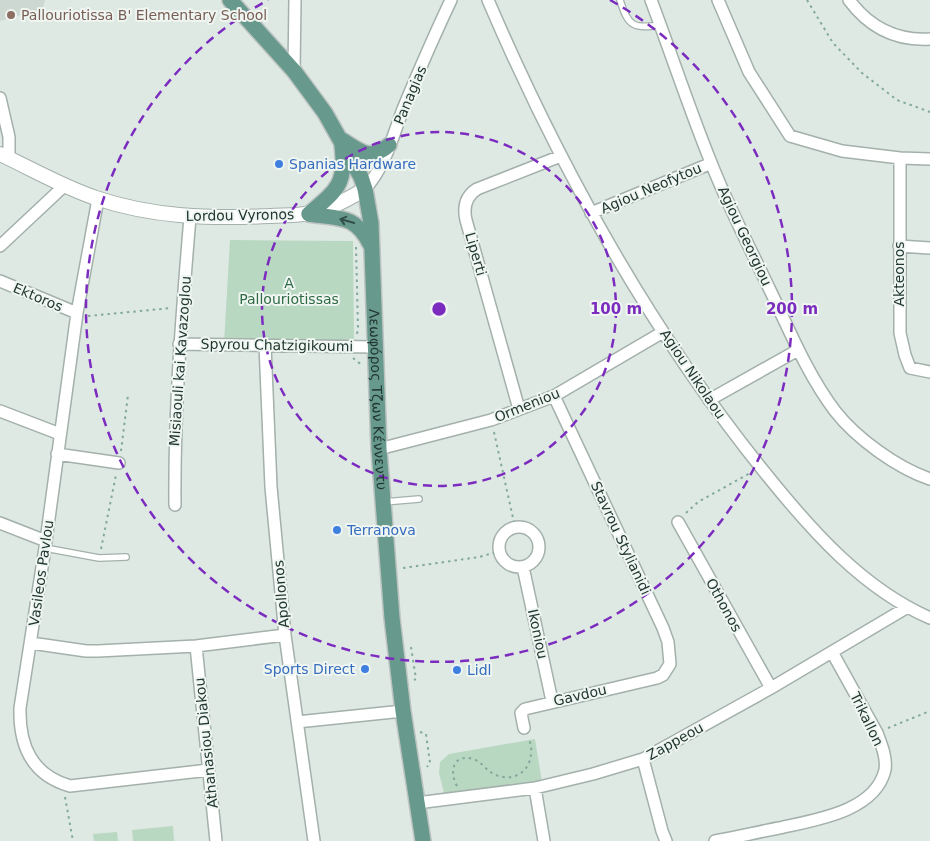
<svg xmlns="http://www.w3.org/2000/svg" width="930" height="841" font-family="'DejaVu Sans',sans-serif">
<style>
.built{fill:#cdd8d3}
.green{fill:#b9d8c1}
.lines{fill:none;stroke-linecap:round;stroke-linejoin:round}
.service-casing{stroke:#a3b0ab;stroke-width:8}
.minor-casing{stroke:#a3b0ab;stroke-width:14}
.tertiary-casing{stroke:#a3b0ab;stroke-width:16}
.primary-casing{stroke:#bdc3c1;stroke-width:18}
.path{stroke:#82a99c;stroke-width:2;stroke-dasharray:2.5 4;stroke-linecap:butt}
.service{stroke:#fff;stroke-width:5.5}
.minor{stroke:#fff;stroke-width:11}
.tertiary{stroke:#fff;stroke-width:14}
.primary{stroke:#679a8c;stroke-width:15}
.oneway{stroke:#335048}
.ring{fill:none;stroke:#7b2cbf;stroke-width:2.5;stroke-dasharray:9 6}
.education-dot{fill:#8d6e63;stroke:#eff6f2;stroke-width:2}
.shop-dot{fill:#3f7fe0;stroke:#eff6f2;stroke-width:2}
.labels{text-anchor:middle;stroke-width:4;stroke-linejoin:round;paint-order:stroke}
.education-label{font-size:14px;fill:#785e54;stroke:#eff6f2;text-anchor:start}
.street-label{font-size:14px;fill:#223731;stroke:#eff6f2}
.shop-label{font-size:14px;fill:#366cbe;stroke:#eff6f2;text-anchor:start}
.park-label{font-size:14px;fill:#306a45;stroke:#eff6f2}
.centre{fill:#7b2cbf;stroke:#eff6f2;stroke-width:2.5}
.ring-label{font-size:15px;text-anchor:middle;font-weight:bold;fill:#7b2cbf;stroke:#eff6f2;stroke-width:4;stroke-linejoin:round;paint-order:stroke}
</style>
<rect width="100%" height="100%" fill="#dfe9e4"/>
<path class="built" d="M0 0H45L43 9 0 21Z"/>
<path class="green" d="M230 240 353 241 354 342 224 343Z
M535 739 542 782 459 793H444L439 773 440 762 449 754Z
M173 826 174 841H133L132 830Z
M117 832 118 841H94L93 834Z"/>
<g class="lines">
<defs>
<path id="service" d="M620 0C628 27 634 29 661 25
M384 502 419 499
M45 548 99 558 126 557"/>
<path id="minor" d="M488 0C560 168 650 331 766 474 811 530 863 589 930 618
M651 0C671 53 689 108 710 160 727 204 749 246 769 288 789 329 807 374 835 411 856 438 897 468 930 479
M718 0 749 72 790 136 842 151 900 158 930 159
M849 0C869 27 896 41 930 39
M294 71 295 0
M0 98 9 137V158
M900 158V333L905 355 910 368 930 372
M365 189C385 167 393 136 403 109 418 73 434 36 451 0
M98 199 77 313 45 548 20 708C19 746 32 775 70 786L209 770
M591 213 707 165 710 162
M0 246 64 186
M899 246 930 248
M0 281 77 313
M179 344 375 347
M265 345 271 487 285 635 314 841
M709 400 798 350
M519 409 466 220C463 207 466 196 477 189L561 156
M0 411 60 434
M379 449 491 420 554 396 663 332
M57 454 119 463
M175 505C174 408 182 313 190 217
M678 522 771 688
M0 523 46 541
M499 547a20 20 0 1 1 40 0a20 20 0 1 1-40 0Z
M523 567 552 701
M31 643 86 651H98L196 646 285 635
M196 646 216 841
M297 722 403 711
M524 728 521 713 525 709 657 678 663 675 670 664 668 642 663 628 554 396
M643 759 662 831 666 841
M535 788 544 841
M417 803 535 788 593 774 643 759 771 688 906 608
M715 841C737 837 758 832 779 828 814 820 875 812 885 770 887 757 881 744 877 733L832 652"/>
<path id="tertiary" d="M0 154C32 169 63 187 96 198 152 217 211 219 269 216 282 215 297 216 310 213 331 209 348 199 365 189"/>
<g id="primary">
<path id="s1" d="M230 0 294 71 325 113 361 177 365 189 371 223 379 449 392 618 403 711 423 841"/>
<path d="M342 140C360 151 370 162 389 145"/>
<path d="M309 214C336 191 347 184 342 146"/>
<path d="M309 214C339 219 355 214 370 244"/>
</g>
</defs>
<use href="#service" class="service-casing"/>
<use href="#minor" class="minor-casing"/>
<use href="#tertiary" class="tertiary-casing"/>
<use href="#primary" class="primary-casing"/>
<path class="path" d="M807 0 833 43 862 73 897 100 930 112
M356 247 358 328 357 334
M88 316 171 308
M353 358 363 366
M494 432 515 527
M121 451 128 395
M686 513 698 502 752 472
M101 549 116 475
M403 568 479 557 500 551
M411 647 416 679 414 680
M888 728 930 711
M420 732 426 734 430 763 427 767
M457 786C449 772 453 753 473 759 481 761 485 769 492 773 509 783 530 775 531 753 532 748 530 743 529 738
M65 797 73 841"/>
<use href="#service" class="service"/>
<use href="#minor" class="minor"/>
<use href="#tertiary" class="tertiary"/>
<use href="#primary" class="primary"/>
</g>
<defs><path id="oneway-shaft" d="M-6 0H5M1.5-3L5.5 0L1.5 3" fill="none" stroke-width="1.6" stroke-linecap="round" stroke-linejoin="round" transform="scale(1.25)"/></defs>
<use class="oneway" href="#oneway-shaft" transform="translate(347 221) rotate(-164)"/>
<g class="ring">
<circle cx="439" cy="309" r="177"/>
<path d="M610 0A353 353 0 1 1 268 0"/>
</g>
<circle class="education-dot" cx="11" cy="15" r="5"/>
<g class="shop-dot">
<circle cx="279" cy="164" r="5"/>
<circle cx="337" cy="530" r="5"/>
<circle cx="365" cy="669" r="5"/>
<circle cx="457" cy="670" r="5"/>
</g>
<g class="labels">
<g class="education-label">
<text x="21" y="20">Pallouriotissa B' Elementary School</text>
</g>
<g class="street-label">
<text transform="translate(410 95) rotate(-67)" y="5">Panagias</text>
<text transform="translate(651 188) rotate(-23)" y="5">Agiou Neofytou</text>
<text transform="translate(240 215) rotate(-1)" y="5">Lordou Vyronos</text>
<text transform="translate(745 236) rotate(65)" y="5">Agiou Georgiou</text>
<text transform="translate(476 254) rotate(74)" y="5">Liperti</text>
<text transform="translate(899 274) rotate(-90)" y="5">Akteonos</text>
<text transform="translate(38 297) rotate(23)" y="5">Ektoros</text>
<text transform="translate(277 345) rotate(1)" y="5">Spyrou Chatzigikoumi</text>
<text transform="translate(180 361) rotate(-86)" y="5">Misiaouli kai Kavazoglou</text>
<text transform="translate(693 374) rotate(56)" y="5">Agiou Nikolaou</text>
<text dy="5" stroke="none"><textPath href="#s1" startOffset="445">Λεωφόρος Τζων Κέννεντυ</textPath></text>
<text transform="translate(527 405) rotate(-22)" y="5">Ormeniou</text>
<text transform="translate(621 538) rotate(65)" y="5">Stavrou Stylianidi</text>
<text transform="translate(41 573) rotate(-82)" y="5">Vasileos Pavlou</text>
<text transform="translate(281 594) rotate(-95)" y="5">Apollonos</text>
<text transform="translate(724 605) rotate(61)" y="5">Othonos</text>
<text transform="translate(538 634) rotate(78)" y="5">Ikoniou</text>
<text transform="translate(580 695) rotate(-13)" y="5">Gavdou</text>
<text transform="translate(867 719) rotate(64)" y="5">Trikallon</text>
<text transform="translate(675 741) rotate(-29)" y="5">Zappeou</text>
<text transform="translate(206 743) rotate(-96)" y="5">Athanasiou Diakou</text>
</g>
<g class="shop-label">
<text x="289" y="169">Spanias Hardware</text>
<text x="347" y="535">Terranova</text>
<text x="355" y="674" text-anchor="end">Sports Direct</text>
<text x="467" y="675">Lidl</text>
</g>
<g class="park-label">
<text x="289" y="288">A<tspan x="289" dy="16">Pallouriotissas</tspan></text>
</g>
</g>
<circle cx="439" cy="309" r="8" class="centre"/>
<g class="ring-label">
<text x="616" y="314">100 m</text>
<text x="792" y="314">200 m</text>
</g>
</svg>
